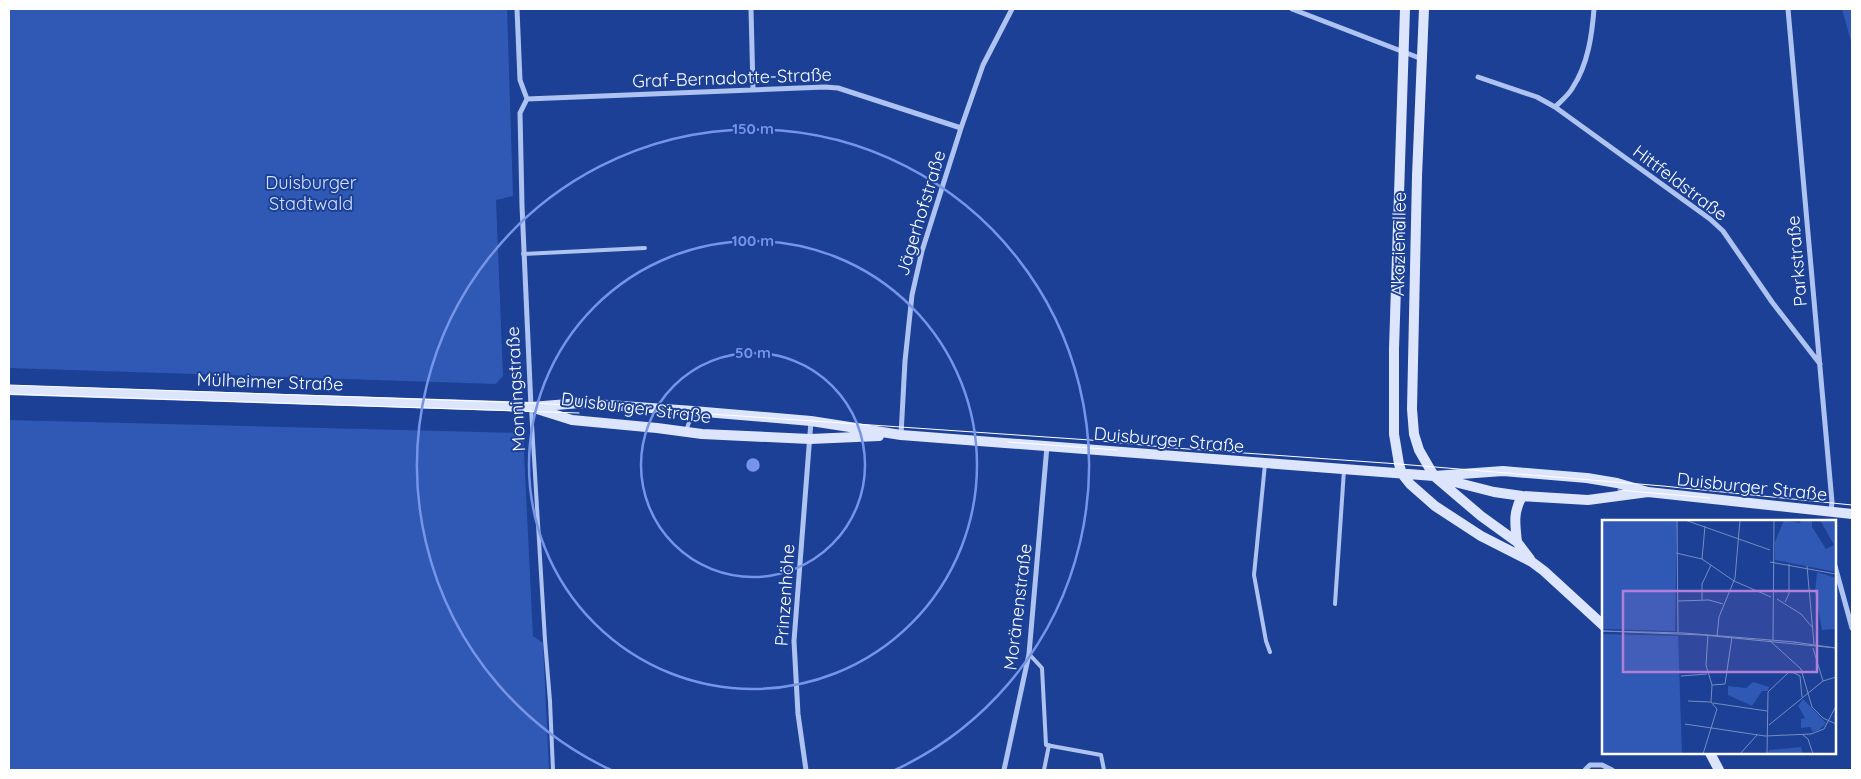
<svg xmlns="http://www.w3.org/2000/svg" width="1861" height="779" font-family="Quicksand,sans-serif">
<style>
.green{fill:#2f59b4}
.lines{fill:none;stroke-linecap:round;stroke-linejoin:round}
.service{stroke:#aec3f0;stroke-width:4}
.minor{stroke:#aec3f0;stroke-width:5}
.secondary{stroke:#dce5fb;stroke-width:10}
.tram{stroke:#fff;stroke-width:1}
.ring{fill:none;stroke:#7795e8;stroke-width:2.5}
.labels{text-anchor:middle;stroke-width:4;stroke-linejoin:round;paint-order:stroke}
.street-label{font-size:18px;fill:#fff;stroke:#1b4096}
.park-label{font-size:18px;fill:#d5e1fb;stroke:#1b4096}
.inset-road{fill:none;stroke:#768cc0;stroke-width:1}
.view{fill:#b080d9;fill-opacity:0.15;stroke:#b080d9;stroke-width:2.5}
.inset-edge{fill:none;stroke:#fff;stroke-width:2.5}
.centre{fill:#7795e8;stroke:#1b4096;stroke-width:2.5}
.ring-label{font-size:15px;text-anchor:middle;font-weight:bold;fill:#7795e8;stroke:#1b4096;stroke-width:4;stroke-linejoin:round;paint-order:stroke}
</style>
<rect width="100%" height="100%" fill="#1b4096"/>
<path class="green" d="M9 9H507L513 196 496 200 503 376 496 384 9 368Z
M1842 9H1852V45Z
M9 420 523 433 533 636 543 643 549 770H9Z"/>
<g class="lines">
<path class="service" d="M523 254 645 248
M531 408 545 640 550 701 553 770
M686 431 693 411
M1265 464 1254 575 1266 641 1270 652
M1335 604 1344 470
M1029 654 1042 668 1046 745 1101 755 1104 770
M1044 770 1049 745"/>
<path class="minor" d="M517 9 520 80 527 99 520 113 522 206 531 407
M751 9 753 89
M1292 9 1422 59
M1788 9 1832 502 1831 511
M1478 77 1537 97 1555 107 1710 219 1723 231 1772 302 1820 364
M527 99 825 87 838 88 961 128
M1555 107C1561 101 1569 95 1573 87 1588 64 1592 35 1594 9
M901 435 905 361 912 295 922 251 961 128 983 65 1012 9
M1835 566 1852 628
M806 770 798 714 794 641 811 421
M1004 770 1029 654 1047 446
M1585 770 1590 765H1602L1612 770"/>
<path class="secondary" d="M1405 9 1394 349V434L1399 464 1402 474 1410 484 1435 506 1481 536 1532 562 1544 571 1604 626
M1424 9 1417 176 1412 409 1414 434 1419 450 1434 476 1481 516 1517 542 1530 559
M9 390 531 407 580 403 693 411 811 421 901 435 1434 476 1503 471 1587 478 1617 483 1648 492
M537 409 572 420 657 428 702 434 810 439 879 436
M1439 478 1494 492 1522 496 1588 500 1648 492 1852 514
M1517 542C1515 523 1513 513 1522 496
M1710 753 1719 770"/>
<path class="tram" d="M9 385 532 403 638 409 1090 440 1174 448 1399 464 1663 486 1852 505
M9 394 579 413
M1008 442 1117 450
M1618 490 1710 498"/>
</g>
<g class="ring">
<circle cx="753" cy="465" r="112"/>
<circle cx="753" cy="465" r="224"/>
<path d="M611 770A336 336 0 1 1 895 770"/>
</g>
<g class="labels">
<g class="street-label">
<text transform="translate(732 78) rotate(-2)" y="6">Graf-Bernadotte-Straße</text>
<text transform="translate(1680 183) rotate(37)" y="6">Hittfeldstraße</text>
<text transform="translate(921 213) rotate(-73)" y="6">Jägerhofstraße</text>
<text transform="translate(1399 244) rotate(-89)" y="6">Akazienallee</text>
<text transform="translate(1797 261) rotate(-95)" y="6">Parkstraße</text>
<text transform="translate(270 382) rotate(2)" y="6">Mülheimer Straße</text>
<text transform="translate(516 389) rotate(-93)" y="6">Monningstraße</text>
<text transform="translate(636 408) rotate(7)" y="6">Duisburger Straße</text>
<text transform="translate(1169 440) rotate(5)" y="6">Duisburger Straße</text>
<text transform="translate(1752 487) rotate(6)" y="6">Duisburger Straße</text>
<text transform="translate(785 595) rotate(-86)" y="6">Prinzenhöhe</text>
<text transform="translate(1018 607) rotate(-83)" y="6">Moränenstraße</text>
</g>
<g class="park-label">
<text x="311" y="189">Duisburger<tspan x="311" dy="21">Stadtwald</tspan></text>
</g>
</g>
<g transform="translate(1602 520)">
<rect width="234" height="234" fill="#1b4096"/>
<path d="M0 0H75L73 111 0 109ZM182 0 198 3 199 0H210V7L224 29 232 25 218 0H234V52L173 40V22ZM215 52 234 58V109L220 110 213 72ZM0 114 76 116 80 234H0ZM151 162 167 167 166 171H160L150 186 126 175V166L144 168ZM201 179 224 203 217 210 210 212 209 207 199 208V199L203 198 196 186ZM199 227 201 234H166L167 230Z" fill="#2f59b4"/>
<path class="inset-road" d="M75 0 76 113M83 0 168 30M74 33 100 39 132 61 169 77M100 39 103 6M168 42 234 54M205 46 212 124M175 79 199 94 211 108M100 80V64L109 45M76 81 107 80 121 84M183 82 187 74V44M0 111 82 113 193 122M0 111 101 115 234 128M115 116 117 97 133 58 138 0M167 120 199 149 210 187 221 198 234 204M171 120 172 0M192 122 234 128M211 128 221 161M79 156 105 154M110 165 123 164 130 117M86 181 109 182M111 183 165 191M83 204 163 216 209 214 222 209 234 186M167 205 221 161 234 157M201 215 206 219 211 234M101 234 115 189 109 182 110 165 104 145 106 115M138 234 155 215M165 234 166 172 188 151 198 156 200 177"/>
<path class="view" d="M21 71H215V152H21Z"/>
<rect width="234" height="234" class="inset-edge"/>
</g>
<circle cx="753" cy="465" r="8" class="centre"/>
<g class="ring-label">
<text x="753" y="134">150 m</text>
<text x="753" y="246">100 m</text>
<text x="753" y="358">50 m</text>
</g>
<rect width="1861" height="779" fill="none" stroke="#ffffff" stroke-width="20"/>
</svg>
